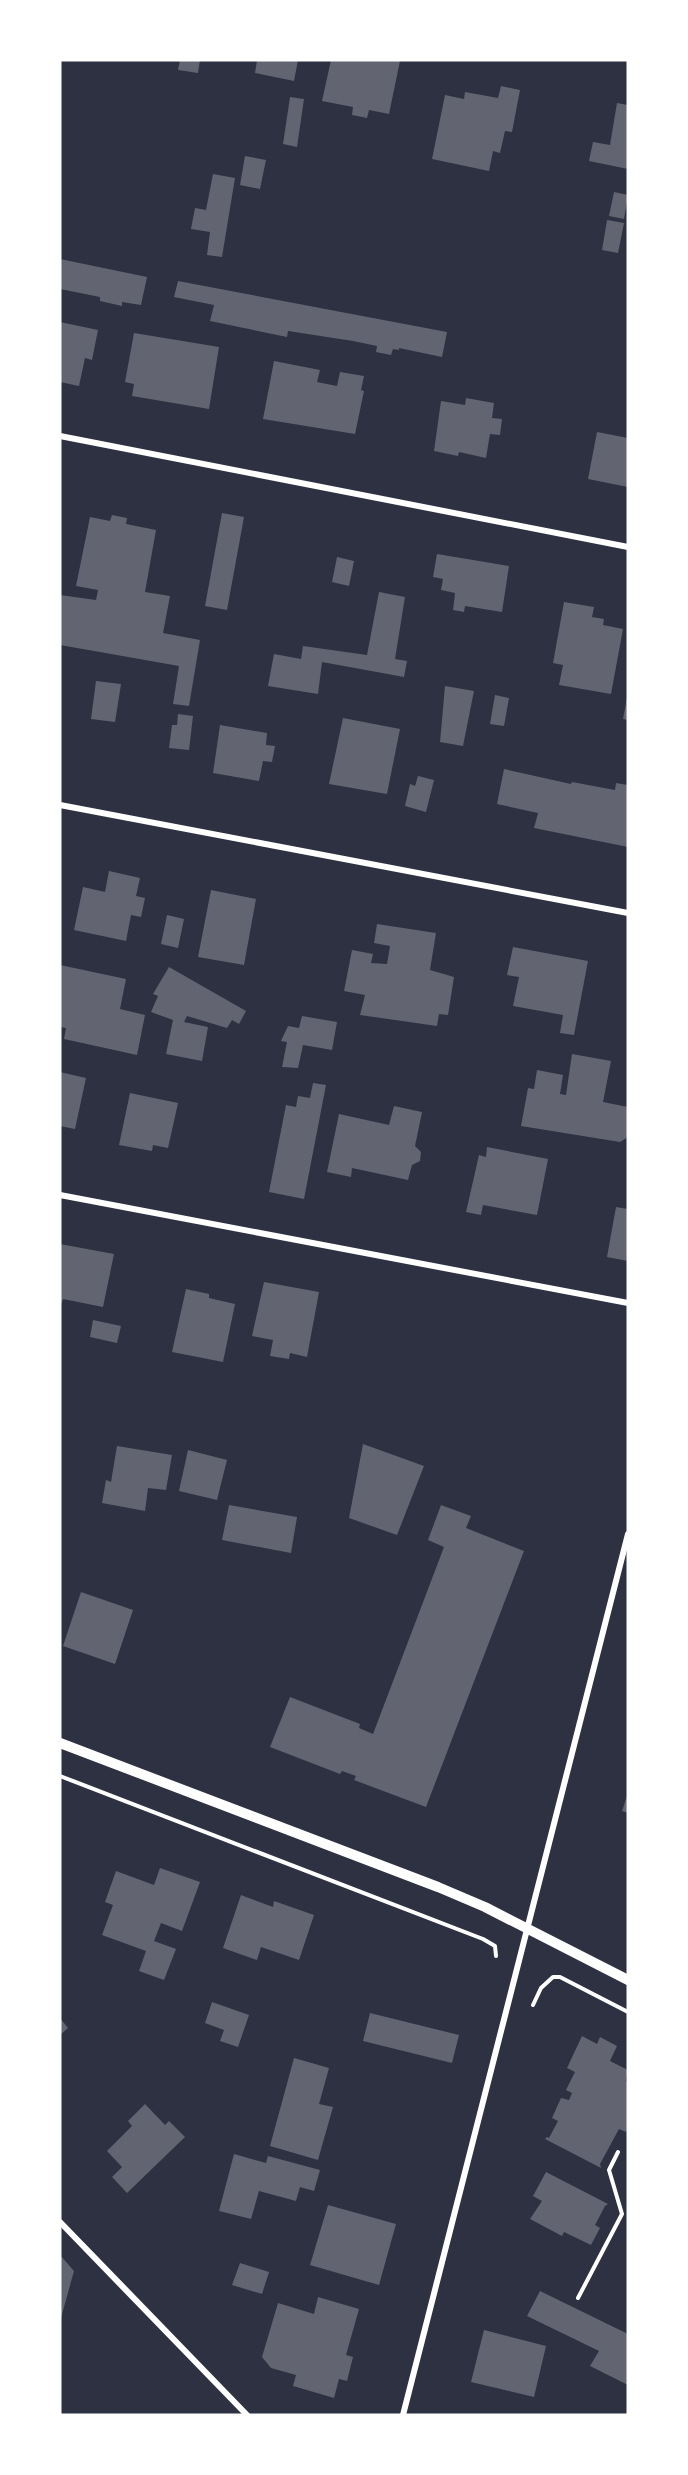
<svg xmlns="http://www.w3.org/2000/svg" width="688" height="2475" font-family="Overpass,sans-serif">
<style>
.building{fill:#626471}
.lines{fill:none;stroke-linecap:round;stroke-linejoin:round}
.path{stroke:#fff;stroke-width:4}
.minor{stroke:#fff;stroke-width:6}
.tertiary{stroke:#fff;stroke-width:10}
</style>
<rect width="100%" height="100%" fill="#2d3142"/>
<path class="building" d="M180 60H200L198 73 178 70Z
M257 60H298L294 81 255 73Z
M331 60 400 61 389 114 369 110 367 118 352 115 353 107 322 101Z
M501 86 520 90 512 132 505 131 500 153 493 151 489 171 432 159 445 95 464 99 465 92 498 98Z
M290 97 304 99 297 147 283 144Z
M617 103 628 105V169L589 161 593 142 610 145Z
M245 156 266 160 260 189 240 185Z
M213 174 235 178 222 257 207 255 210 232 191 229 195 208 206 210Z
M614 192 628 195 624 219 609 216Z
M607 220 624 223 618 253 602 250Z
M60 259 147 277 141 305 122 302V306L100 301V297L60 289Z
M178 281 447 332 442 357 399 348V350L393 349 391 355 376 352 377 346 353 341 288 331 287 337 210 321 214 305 174 297Z
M60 322 98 330 92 360 85 358 79 386 60 382Z
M134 333 219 347 209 409 132 396 134 384 125 382Z
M274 361 320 370 317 382 337 386 340 372 364 376 361 390 364 391 355 434 263 419Z
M466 398 494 403 492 418 502 419 500 435 490 434 486 458 459 452 458 456 434 451 441 401 465 405Z
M597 432 628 438V487L588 479Z
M222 513 244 517 227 610 205 606Z
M112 515 127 518 126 524 156 530 145 592 170 596 163 633 200 640 189 706 173 704 179 666 60 645V595L96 600 98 590 76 586 90 517 110 521Z
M437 554 509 566 502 612 465 606 464 612 453 610 455 593 441 590 443 579 433 577Z
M337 557 354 561 349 586 332 582Z
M379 592 405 597 395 659 407 661 404 677 322 662 318 694 268 686 274 654 301 659 303 646 367 655Z
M564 602 594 607 592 617 604 619 603 625 623 629 611 694 559 685 563 665 553 663Z
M96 681 121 684 115 722 91 719Z
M445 686 474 691 463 746 440 742Z
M495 695 509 698 504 726 490 724Z
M627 698H628V720L623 719Z
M178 714 193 716 189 750 169 748 172 725H177Z
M343 718 400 729 387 794 329 784Z
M220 725 267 733 266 745 275 746 272 762 263 761 259 781 213 773Z
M504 769 571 784 572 782 615 790 616 783 628 785V847L534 828 538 813 497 804Z
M418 776 434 780 426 812 405 806 410 784 415 786Z
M109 871 140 878 136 896 145 898 141 917 131 915 126 941 74 930 83 887 105 892Z
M211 890 256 899 244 965 198 957Z
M167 915 184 919 178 948 161 944Z
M377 924 436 933 430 970 454 977 448 1015 439 1014 437 1026 360 1015 365 995 344 991 352 950 373 954 371 963 387 964 390 946 374 943Z
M513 947 588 961 574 1035 560 1033 563 1015 513 1006 519 977 507 975Z
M60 965 126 979 120 1009 145 1015 137 1055 64 1039 66 1028 60 1027Z
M169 967 246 1011 239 1024 232 1020 227 1028 187 1016 184 1022 208 1027 202 1061 166 1054 173 1020 151 1012 158 996 153 994Z
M302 1016 337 1022 332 1050 303 1045 298 1068 282 1067 287 1042 281 1041 288 1026 299 1028Z
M572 1054 611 1061 603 1102 628 1107V1137L620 1142 521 1126 528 1088 534 1089 537 1070 563 1075 560 1094 566 1095Z
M60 1072 86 1078 75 1129 60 1126Z
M313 1083 326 1085 304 1199 269 1192 286 1105 296 1107 298 1096 310 1098Z
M130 1093 178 1103 168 1148 153 1145 152 1151 119 1145Z
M394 1106 422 1112 415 1146 421 1152 420 1161 412 1165 408 1180 352 1168 351 1177 327 1172 339 1114 389 1125Z
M487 1147 548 1159 537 1215 483 1205 481 1215 466 1212 479 1155 486 1157Z
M616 1207 628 1209V1261L607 1257Z
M60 1244 114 1254 103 1307 63 1299 60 1307Z
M264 1282 319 1292 307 1357 290 1353 289 1359 270 1356 273 1340 252 1336Z
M186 1289 209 1294V1298L235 1304 223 1362 172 1352Z
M93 1320 121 1326 117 1343 90 1337Z
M363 1444 424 1466 397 1535 349 1518Z
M117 1446 172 1455 166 1490 148 1488 145 1511 102 1503 106 1480 111 1482Z
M188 1450 227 1460 217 1500 179 1491Z
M229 1505 297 1517 291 1553 222 1540Z
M441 1505 471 1516 466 1528 524 1551 426 1807 354 1780 356 1776 342 1771 340 1774 270 1747 290 1697 360 1724 359 1728 373 1734 444 1547 428 1540Z
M81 1592 133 1610 115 1664 63 1646Z
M628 1793V1813L622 1811Z
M160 1868 200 1882 182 1931 161 1923 154 1941 176 1949 164 1980 139 1971 146 1951 102 1935 113 1905 105 1902 116 1871 154 1885Z
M241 1895 273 1907 274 1901 314 1915 299 1960 261 1947 257 1960 223 1948Z
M212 2002 249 2015 238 2047 220 2041 224 2030 205 2023Z
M370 2013 459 2035 452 2063 363 2041Z
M60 2018 68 2028 60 2035Z
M582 2036 597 2044 600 2037 617 2046 610 2061 628 2070 626 2081 628 2082V2128L626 2132 619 2129 600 2164 601 2168 545 2139 547 2137 549 2138 558 2121 552 2118 561 2098 569 2100 572 2093 566 2090 575 2072 567 2068Z
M294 2058 329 2068 319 2104 333 2107 318 2160 270 2146Z
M145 2104 165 2125 169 2121 185 2137 127 2193 112 2177 122 2167 107 2151 132 2126 128 2121Z
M234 2154 266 2163 268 2156 320 2170 314 2191 300 2187 296 2201 259 2191 251 2219 219 2211Z
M546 2172 608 2204 605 2206 595 2225 600 2228 591 2245 564 2232 562 2236 530 2219 542 2201 533 2196Z
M328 2205 396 2224 379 2285 310 2265Z
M60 2255 74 2271 61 2318H60Z
M240 2263 269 2272 262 2294 232 2285Z
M540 2291 628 2334V2385L590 2366 599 2351 527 2316Z
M318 2297 359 2309 346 2355 353 2357 347 2381 339 2379 334 2398 293 2386 296 2375 271 2368 262 2357 278 2303 314 2314Z
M484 2330 546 2346 534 2397 471 2382Z"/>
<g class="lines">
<path class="path" d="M60 1776 483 1939 495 1946 496 1956
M533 2005 541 1988 553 1977H560L628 2012
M578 2298 622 2214 609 2170 618 2152"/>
<path class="minor" d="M60 436 628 547
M60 805 628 913
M60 1195 628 1303
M60 2222 247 2415
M403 2415 628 1534"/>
<path class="tertiary" d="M60 1743 438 1887 485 1907 628 1980"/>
</g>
<rect width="688" height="2475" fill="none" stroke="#ffffff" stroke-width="123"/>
</svg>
